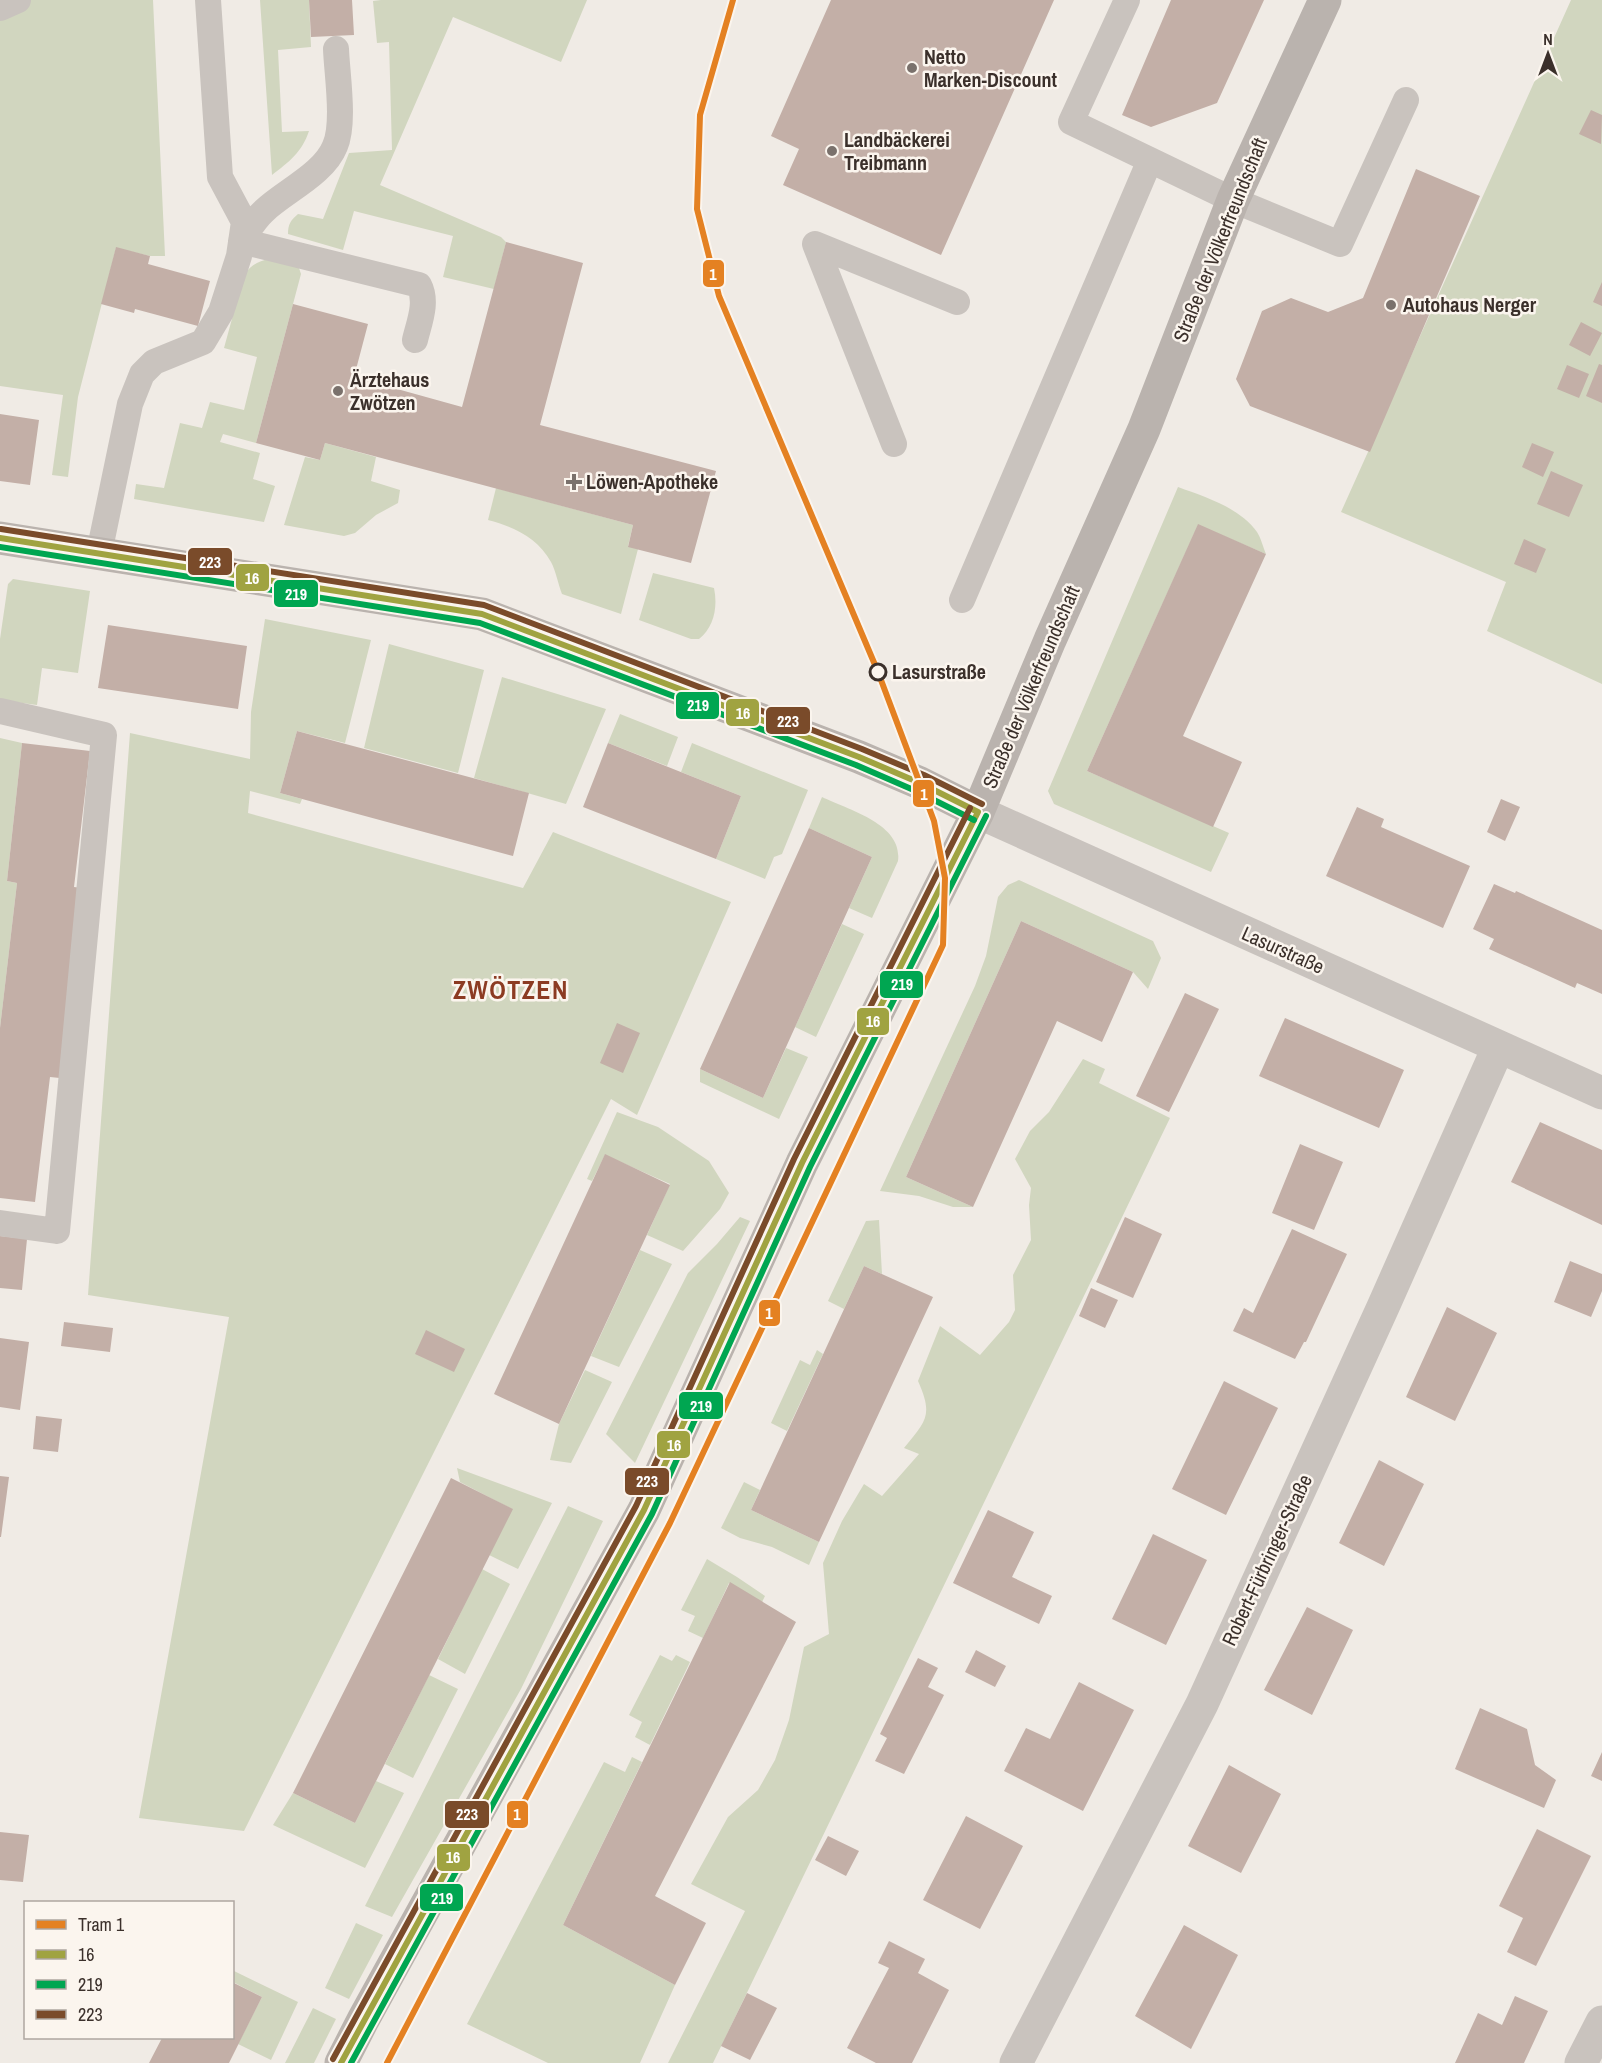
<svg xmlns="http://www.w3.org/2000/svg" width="1602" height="2063" font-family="'Archivo Narrow',sans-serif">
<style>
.green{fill:#d1d6bf}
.building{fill:#c3afa7}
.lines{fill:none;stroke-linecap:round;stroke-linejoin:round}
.lane{stroke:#c9c3be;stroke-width:26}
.street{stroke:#c9c3be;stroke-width:33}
.secondary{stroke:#bab3ae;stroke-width:33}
.bus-1-casing{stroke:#fbf5ee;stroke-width:10}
.bus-2-casing{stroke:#fbf5ee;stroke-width:10}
.bus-3-casing{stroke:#fbf5ee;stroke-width:10}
.bus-1{stroke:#a0a341;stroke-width:6}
.bus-2{stroke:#00a651;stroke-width:6}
.bus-3{stroke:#7a4b2a;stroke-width:6}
.tram-1-casing{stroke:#fbf5ee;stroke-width:10}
.tram-1{stroke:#e48122;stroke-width:6}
.poi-dot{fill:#7a716c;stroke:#fbf5ee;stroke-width:2}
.stop-dot{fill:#fbf5ee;stroke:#3b302b;stroke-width:3}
.labels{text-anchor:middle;stroke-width:5;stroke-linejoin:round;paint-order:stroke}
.poi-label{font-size:20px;font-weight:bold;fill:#3b302b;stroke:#fbf5ee;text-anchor:start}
.street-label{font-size:20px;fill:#3b302b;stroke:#fbf5ee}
.stop-label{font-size:20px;font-weight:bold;fill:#3b302b;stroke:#fbf5ee;text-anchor:start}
.district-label{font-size:26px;font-weight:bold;letter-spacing:1.5px;fill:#8c3b22;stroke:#fbf5ee}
.line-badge{stroke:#fbf5ee;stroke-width:2}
.badge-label{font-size:16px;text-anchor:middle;font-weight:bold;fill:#fff}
</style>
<rect width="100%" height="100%" fill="#f0ebe5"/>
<path class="green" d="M0 0H153L165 256H150L116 248 78 397 68 477 52 475 63 395 0 386Z
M260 0H309L311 47 278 50 282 132 309 131C302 152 289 162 272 175Z
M381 0H587L561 62 453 17 380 185 501 237 506 242 494 289 443 277 453 236 354 211 343 250 288 234C288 224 291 220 298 214L323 219 349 153 392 150 389 42 377 43 373 1Z
M1571 0H1602V684L1487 631 1506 582 1341 512Z
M268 259 298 265 301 274 256 443 223 434 220 442 260 453 253 479 275 486 264 522 134 499 136 484 164 488 180 423 202 428 210 402 244 410 257 357 224 348 244 275C251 265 257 262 268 259Z
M325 443 376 457 371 481 400 490 398 503 376 515 355 533 344 536 284 525 305 457 320 460Z
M1178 487C1205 497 1239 507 1257 532 1261 538 1263 547 1266 554L1198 525 1087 771 1229 833 1211 872 1054 804 1048 791Z
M496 488 633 525 628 546 638 549 621 614 562 594C558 584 556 571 551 562 537 537 514 527 488 520Z
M653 573 714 588C718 607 714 627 699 639H691L639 620Z
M13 579 90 591 78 673 42 668 37 705 0 700V639L8 584Z
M265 619 371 640 345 743 297 731 280 793 302 799 300 804 250 791 248 813 523 888 553 832 731 902 637 1115 611 1099 244 1831 139 1818 229 1317 88 1295 130 733 250 759 251 712Z
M389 644 484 670 458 773 364 748Z
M502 677 606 709 566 804 474 778Z
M620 714 678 737 667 766 608 743Z
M0 738 22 743 7 881 17 883 0 1028Z
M692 743 808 790 782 854 774 857 765 879 716 859 741 796 681 772Z
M822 797C849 810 903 824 898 861L872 918 849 908 872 857 809 828Z
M1019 880 1153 941 1161 958 1148 989 1133 972 1021 921 906 1177 973 1207H953L919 1196 880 1191 975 986 986 956 998 897 1008 885Z
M842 924 864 934 816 1037 795 1027Z
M786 1048 808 1057 779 1119 700 1082V1069L763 1098Z
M1083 1059 1105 1069 1099 1083 1170 1118 713 2063H668L745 1911 691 1884 728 1817 758 1790 775 1760 789 1720 804 1647 829 1634 823 1563 842 1521 864 1484 882 1496 919 1454 904 1448C927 1420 933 1415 918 1381L940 1326 980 1355 1009 1322 1015 1310 1013 1275 1031 1240 1029 1205 1031 1188 1015 1159 1030 1131 1049 1112Z
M617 1112 658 1127 709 1161 729 1193 720 1209 683 1251 647 1235 670 1184 605 1155 592 1181 587 1179Z
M740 1217 750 1221 635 1463 606 1434 688 1273 717 1244Z
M879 1220 882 1274 864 1266 844 1309 828 1301 866 1221Z
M640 1250 672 1264 619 1367 591 1356Z
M817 1350 823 1354 787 1431 771 1423 800 1360 810 1365Z
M585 1370 612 1382 571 1463 550 1460 559 1424Z
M457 1468 552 1503 518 1569 489 1555 512 1509 460 1482Z
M744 1482 760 1490 751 1510 819 1542 809 1565 772 1547 740 1538 721 1528Z
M568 1506 603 1521 521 1689 392 1917 365 1906Z
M707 1559 737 1577 765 1596 762 1602 729 1583 703 1638 688 1631 695 1616 681 1610Z
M482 1569 510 1584 465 1674 438 1659Z
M660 1655 672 1661 676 1655 690 1662 650 1745 635 1737 642 1722 629 1715Z
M429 1675 458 1689 413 1778 385 1764Z
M632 1757 642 1762 563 1925 675 1985 640 2063H548L467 2024 604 1762 625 1772Z
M376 1781 404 1793 365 1868 273 1825 293 1793 355 1823Z
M356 1923 383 1935 349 1999 325 1988Z
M232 1970 298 2002 271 2060 238 2044 262 1997 233 1982Z
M313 2008 336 2019 314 2063H285Z"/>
<path class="building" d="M309 0H352L354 35 311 37Z
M831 0H1054L941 255 783 185 799 149 771 136Z
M1171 0H1264L1217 103 1151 127 1122 115Z
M1591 110 1602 115 1601 144 1579 134Z
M1416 169 1480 196 1370 452 1250 406 1236 379 1262 311 1291 298 1328 312 1363 298Z
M506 242 583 263 540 425 716 471 691 563 628 547 633 525 325 443 320 460 256 443 293 304 368 324 354 377 462 407Z
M116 247 150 256 148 264 210 281 198 326 135 309 134 313 101 304Z
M1602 282V306L1593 302Z
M1581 322 1602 333 1590 356 1569 345Z
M1599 364 1602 365V403L1586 396Z
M1567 365 1589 374 1579 398 1557 389Z
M0 414 39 420 30 485 0 481Z
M1532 443 1554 452 1543 477 1522 467Z
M1551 471 1583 485 1569 517 1537 504Z
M1198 524 1266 554 1183 736 1242 762 1213 827 1087 771Z
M1524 539 1546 549 1536 573 1514 564Z
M108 625 247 646 238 709 98 688Z
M297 731 529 793 513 856 280 793Z
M22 743 90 751 74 887 82 888 60 1078 50 1077 35 1202 0 1198V1028L17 883 7 881Z
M608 743 741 796 716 859 583 807Z
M1501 799 1520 807 1505 841 1487 832Z
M1357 807 1384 819 1381 827 1470 866 1443 928 1326 876Z
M809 828 872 857 763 1098 700 1069Z
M1494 884 1515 893 1516 891 1602 930V994L1577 983 1575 988 1489 949 1494 939 1473 929Z
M1021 921 1133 972 1102 1042 1057 1021 973 1207 906 1177Z
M1185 993 1219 1009 1169 1112 1136 1096Z
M1285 1018 1404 1070 1379 1128 1259 1076Z
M617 1023 640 1033 623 1073 600 1063Z
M1540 1122 1602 1150V1225L1511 1182Z
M1300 1144 1343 1162 1314 1230 1272 1213Z
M605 1154 670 1185 559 1424 494 1394Z
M1125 1217 1162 1234 1133 1298 1096 1282Z
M1292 1229 1347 1254 1306 1342H1304L1295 1359 1233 1331 1244 1308 1253 1313Z
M0 1236 27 1239 22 1290 0 1288Z
M1570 1261 1602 1274V1291L1591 1317 1554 1302Z
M864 1266 933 1297 819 1542 751 1510Z
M1091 1288 1118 1300 1105 1328 1079 1316Z
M1447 1307 1497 1333 1455 1421 1406 1397Z
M64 1322 113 1328 110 1352 61 1346Z
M426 1330 465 1349 454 1372 415 1354Z
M0 1338 29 1342 20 1410 0 1407Z
M1224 1381 1278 1408 1226 1515 1172 1489Z
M36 1416 62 1419 58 1452 33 1449Z
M1379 1460 1424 1484 1384 1566 1339 1543Z
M0 1476 9 1477 1 1537H0Z
M451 1478 513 1509 355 1823 293 1793Z
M988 1510 1034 1532 1012 1577 1052 1596 1039 1624 953 1583Z
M1153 1534 1207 1560 1166 1645 1112 1619Z
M730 1582 796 1622 655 1896 706 1923 675 1985 563 1925Z
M1307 1607 1353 1630 1312 1715 1264 1690Z
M976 1650 1006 1666 995 1687 965 1672Z
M918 1658 938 1668 928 1687 944 1695 904 1774 875 1761 887 1738 880 1734Z
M1079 1682 1134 1710 1083 1811 1004 1771 1026 1728 1050 1739Z
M1480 1708 1527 1729 1535 1765 1556 1780 1544 1808 1455 1769Z
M1602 1752V1781L1591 1776Z
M1229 1765 1281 1794 1241 1873 1188 1846Z
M966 1816 1023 1846 980 1929 923 1900Z
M1537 1829 1591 1856 1536 1966 1507 1952 1523 1918 1499 1906Z
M0 1832 29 1835 23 1882 0 1880Z
M828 1836 859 1851 846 1876 815 1860Z
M1184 1925 1238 1955 1191 2049 1135 2016Z
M889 1941 925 1959 918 1973 949 1990 912 2063H876L847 2048 889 1968 878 1963Z
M232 1982 262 1997 229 2063H149L162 2038H232Z
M747 1993 777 2008 750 2060 721 2046Z
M1515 1996 1548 2011 1524 2063H1455L1478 2013 1502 2025Z"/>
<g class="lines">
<path class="lane" d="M1127 0 1071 122 1233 200 1340 244 1406 100
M0 8 18 0
M336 49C337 75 345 123 335 146 324 174 285 191 264 211 255 219 248 231 241 241L419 285C428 302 419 323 415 340
M894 444 815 244 957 302
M99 553 130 404 142 374 154 362 203 342 221 312 239 256 244 222 220 177 208 0
M962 600 1150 160
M0 711 104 735 57 1231 0 1223"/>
<path class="street" d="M978 812 1602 1093
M1016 2063 1202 1704 1383 1307 1498 1048
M1581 2063 1602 2022"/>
<path class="secondary" d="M0 538 482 614 859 757 920 783 978 812
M341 2063 363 2020 644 1510 802 1163 978 812 1050 640 1144 429 1233 200 1325 0"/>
<defs>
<path id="bus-1" d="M0 538 482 614 859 757 920 783 978 812
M341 2063 644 1510 802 1163 978 812"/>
<path id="bus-2" d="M0 547 480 623 856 765 916 791 974 820
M351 2063 652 1514 810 1167 986 816"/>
<path id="bus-3" d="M1 529 484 605 862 749 924 775 982 804
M333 2059 636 1506 794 1159 970 808"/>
</defs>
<use href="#bus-1" class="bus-1-casing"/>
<use href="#bus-2" class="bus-2-casing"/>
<use href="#bus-3" class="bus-3-casing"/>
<use href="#bus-1" class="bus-1"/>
<use href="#bus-2" class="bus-2"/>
<use href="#bus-3" class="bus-3"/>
<defs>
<path id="tram-1" d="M387 2063 670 1523 943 945 945 878 934 821 878 672 719 296 697 209 700 115 733 0"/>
</defs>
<use href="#tram-1" class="tram-1-casing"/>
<use href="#tram-1" class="tram-1"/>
</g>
<g class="poi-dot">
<circle cx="912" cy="68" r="6"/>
<circle cx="832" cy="151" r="6"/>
<circle cx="1391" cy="305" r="6"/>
<circle cx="338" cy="391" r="6"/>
<path d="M571 473h6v6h6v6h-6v6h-6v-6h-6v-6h6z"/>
</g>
<circle class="stop-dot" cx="878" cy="672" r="8"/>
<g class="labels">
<g class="poi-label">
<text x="924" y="64">Netto<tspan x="924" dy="23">Marken-Discount</tspan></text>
<text x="844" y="147">Landbäckerei<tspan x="844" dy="23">Treibmann</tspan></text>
<text x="1403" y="312">Autohaus Nerger</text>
<text x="350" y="387">Ärztehaus<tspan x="350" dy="23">Zwötzen</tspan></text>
<text x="586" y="489">Löwen-Apotheke</text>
</g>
<g class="street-label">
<text transform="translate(1220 240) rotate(-68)" y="7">Straße der Völkerfreundschaft</text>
<text transform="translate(1031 687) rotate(-67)" y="7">Straße der Völkerfreundschaft</text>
<text transform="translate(1283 950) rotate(24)" y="7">Lasurstraße</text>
<text transform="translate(1267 1560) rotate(-65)" y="7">Robert-Fürbringer-Straße</text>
</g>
<g class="stop-label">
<text x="892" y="679">Lasurstraße</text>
</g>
<g class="district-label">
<text x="511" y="999">ZWÖTZEN</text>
</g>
</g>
<g class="line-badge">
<rect x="702" y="259" width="23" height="29" rx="6" fill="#e48122"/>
<rect x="187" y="547" width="46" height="29" rx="6" fill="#7a4b2a"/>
<rect x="235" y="563" width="35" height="29" rx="6" fill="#a0a341"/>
<rect x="273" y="579" width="46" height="29" rx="6" fill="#00a651"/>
<rect x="675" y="691" width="45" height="29" rx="6" fill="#00a651"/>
<rect x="725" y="698" width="35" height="29" rx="6" fill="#a0a341"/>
<rect x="765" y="706" width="46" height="29" rx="6" fill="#7a4b2a"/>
<rect x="912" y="779" width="23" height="29" rx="6" fill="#e48122"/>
<rect x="879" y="970" width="45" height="29" rx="6" fill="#00a651"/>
<rect x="856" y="1007" width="34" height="29" rx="6" fill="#a0a341"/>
<rect x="758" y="1299" width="23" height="28" rx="6" fill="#e48122"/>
<rect x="678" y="1391" width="46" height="29" rx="6" fill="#00a651"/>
<rect x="656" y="1430" width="35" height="29" rx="6" fill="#a0a341"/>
<rect x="624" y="1467" width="46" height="29" rx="6" fill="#7a4b2a"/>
<rect x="444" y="1800" width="46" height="29" rx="6" fill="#7a4b2a"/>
<rect x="506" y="1800" width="23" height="29" rx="6" fill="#e48122"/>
<rect x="436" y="1843" width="35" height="29" rx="6" fill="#a0a341"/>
<rect x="419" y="1883" width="45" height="29" rx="6" fill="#00a651"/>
</g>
<g class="badge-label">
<text x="713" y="280">1</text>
<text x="210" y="568">223</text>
<text x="252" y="584">16</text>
<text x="296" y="600">219</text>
<text x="698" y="711">219</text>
<text x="743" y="719">16</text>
<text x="788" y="727">223</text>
<text x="924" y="800">1</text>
<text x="902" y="990">219</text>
<text x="873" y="1027">16</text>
<text x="769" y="1319">1</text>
<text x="701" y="1412">219</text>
<text x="674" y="1451">16</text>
<text x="647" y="1487">223</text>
<text x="467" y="1820">223</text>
<text x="517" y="1820">1</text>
<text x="453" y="1863">16</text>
<text x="442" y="1904">219</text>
</g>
<rect x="24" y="1901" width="210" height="138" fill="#fbf5ee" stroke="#aea6a0" stroke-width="1.5"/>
<rect x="36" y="1920" width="30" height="9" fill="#e48122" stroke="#aea6a0" stroke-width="1.5"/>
<text x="78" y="1931" font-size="18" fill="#3b302b">Tram 1</text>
<rect x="36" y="1950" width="30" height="9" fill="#a0a341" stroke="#aea6a0" stroke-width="1.5"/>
<text x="78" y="1961" font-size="18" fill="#3b302b">16</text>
<rect x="36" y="1980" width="30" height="9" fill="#00a651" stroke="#aea6a0" stroke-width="1.5"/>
<text x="78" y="1991" font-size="18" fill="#3b302b">219</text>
<rect x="36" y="2010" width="30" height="9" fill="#7a4b2a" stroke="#aea6a0" stroke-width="1.5"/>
<text x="78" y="2021" font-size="18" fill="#3b302b">223</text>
<g transform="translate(1548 54)" stroke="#fbf5ee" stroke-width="4.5" paint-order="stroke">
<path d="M0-4.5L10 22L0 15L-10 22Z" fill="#3b302b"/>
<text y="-9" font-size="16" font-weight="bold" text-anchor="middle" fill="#3b302b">N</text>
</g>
</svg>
